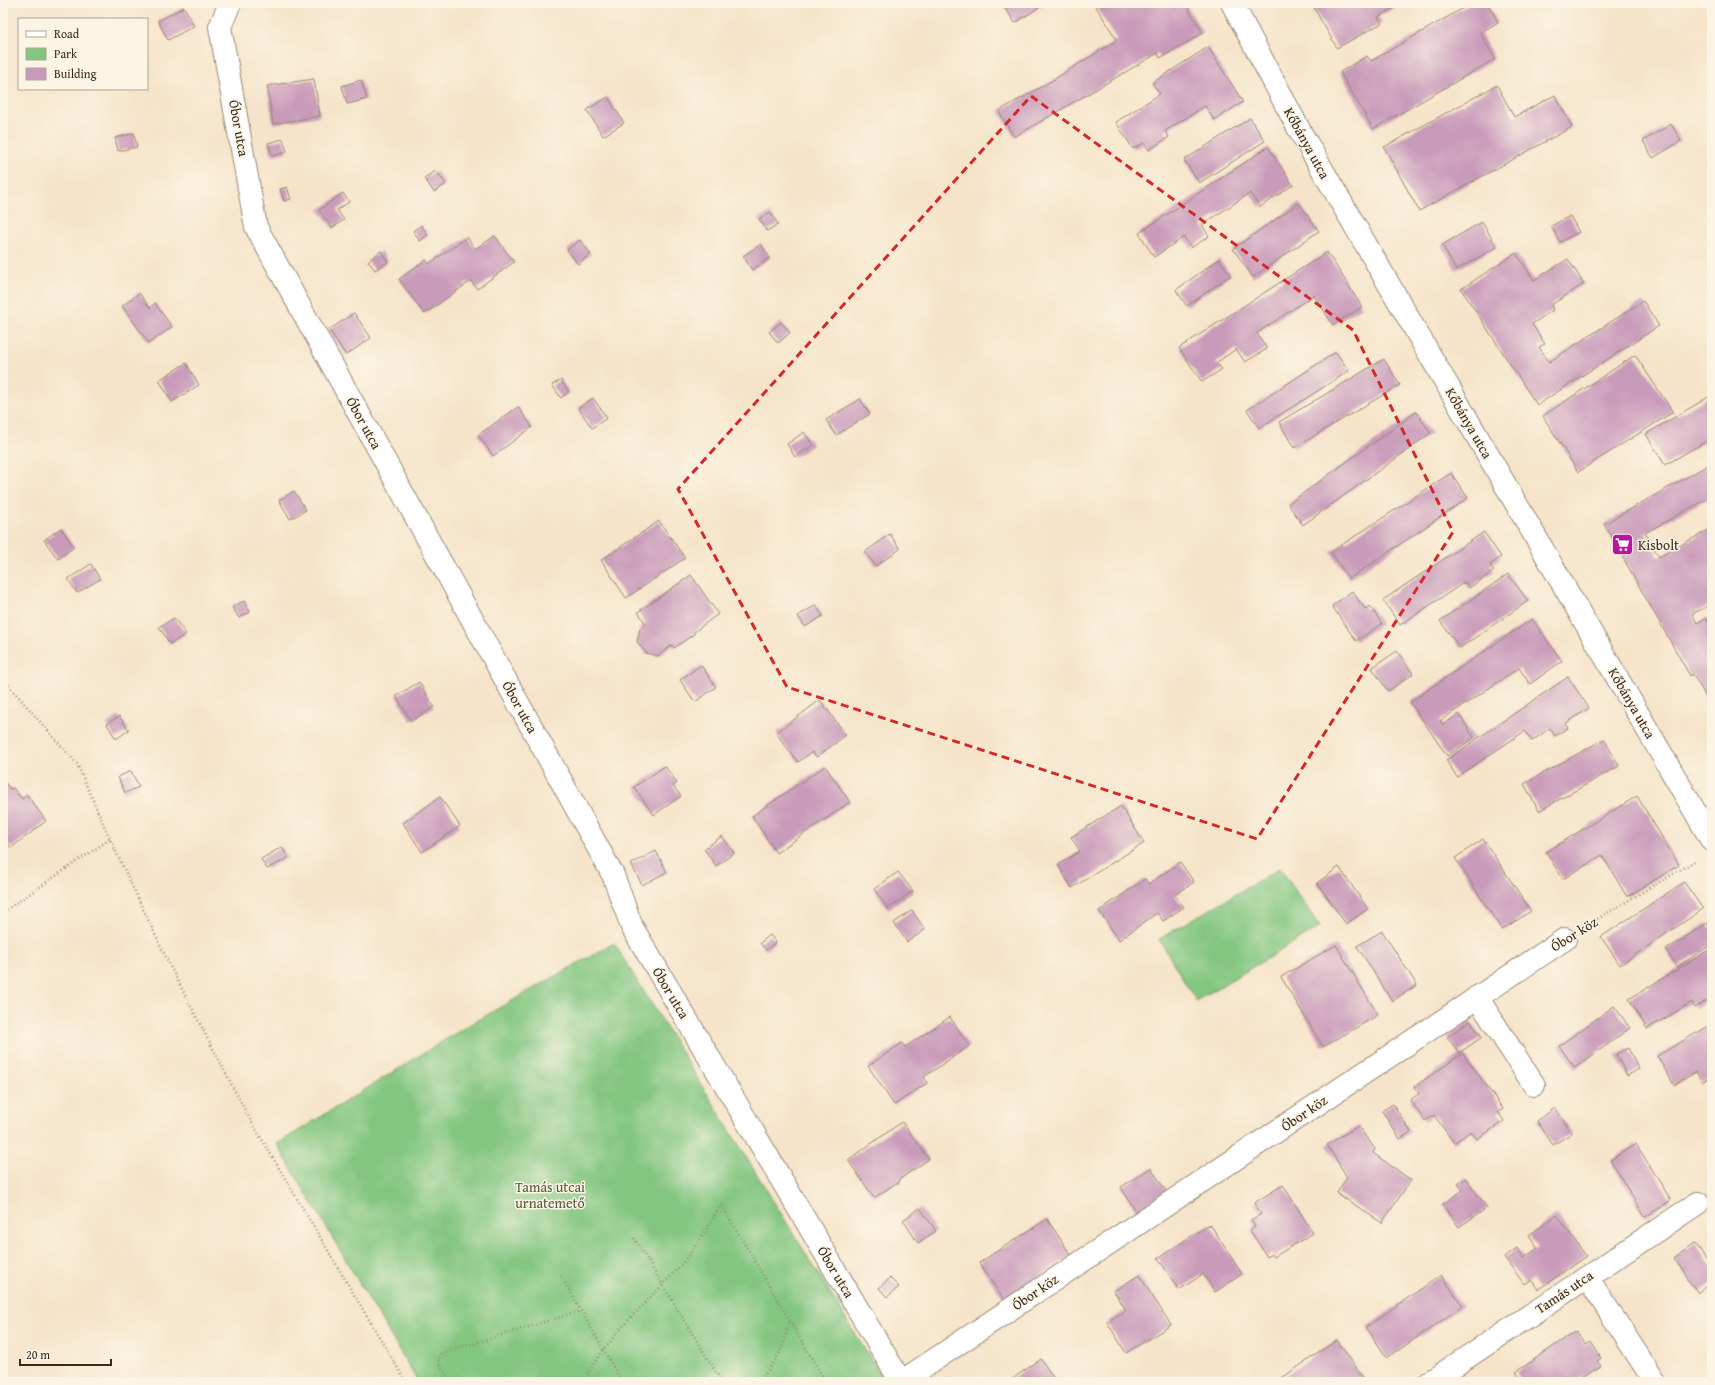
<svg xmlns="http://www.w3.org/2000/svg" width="1715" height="1385" font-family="'Gentium Book Plus',serif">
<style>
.green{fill:#82c680;stroke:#5e784f}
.building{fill:#c99bba}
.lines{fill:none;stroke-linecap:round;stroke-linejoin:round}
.street-casing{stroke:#988774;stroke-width:24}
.path{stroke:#988774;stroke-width:2.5;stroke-dasharray:1 3;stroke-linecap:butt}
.street{stroke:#fff;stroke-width:22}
.marked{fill:none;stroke:#d62828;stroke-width:3;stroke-dasharray:8 5;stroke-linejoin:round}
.labels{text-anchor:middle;stroke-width:3;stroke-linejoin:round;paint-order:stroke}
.street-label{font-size:14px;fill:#3b2a1e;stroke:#fcf5e5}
.poi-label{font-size:14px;fill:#3b2a1e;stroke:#fcf5e5;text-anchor:start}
.park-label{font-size:14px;fill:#50593b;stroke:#fcf5e5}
</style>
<rect width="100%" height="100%" fill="#fcf5e5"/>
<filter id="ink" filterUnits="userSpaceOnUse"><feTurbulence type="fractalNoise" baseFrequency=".025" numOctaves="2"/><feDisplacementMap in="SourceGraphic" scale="8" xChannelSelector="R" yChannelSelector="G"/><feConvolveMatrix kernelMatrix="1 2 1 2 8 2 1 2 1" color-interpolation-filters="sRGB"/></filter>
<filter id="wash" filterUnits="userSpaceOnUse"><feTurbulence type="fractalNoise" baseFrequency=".012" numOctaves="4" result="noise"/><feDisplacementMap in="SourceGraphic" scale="16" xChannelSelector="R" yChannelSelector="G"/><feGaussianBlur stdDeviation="0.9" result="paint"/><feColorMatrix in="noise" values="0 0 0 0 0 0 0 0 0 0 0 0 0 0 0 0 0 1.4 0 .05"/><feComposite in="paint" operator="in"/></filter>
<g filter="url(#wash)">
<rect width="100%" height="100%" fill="#f5e4c9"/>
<path class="green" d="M1280 868 1320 927 1196 1001 1159 939Z
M614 943 885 1382H418L277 1144 469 1025Z"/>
<g id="blocks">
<path class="building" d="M1002 3H1046L1015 23Z
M1098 3H1185L1203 33 1160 58 1158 53 1014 137 999 111 1053 80 1117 40 1095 5Z
M1311 3H1403L1378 17 1382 23 1337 48Z
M1472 3H1487L1498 22 1480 33 1495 59 1373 129 1340 72 1367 56 1371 61Z
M184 7 194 26 168 40 158 21Z
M1208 47 1243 102 1214 120 1205 106 1165 131 1169 137 1149 150 1144 143 1133 149 1116 122 1160 94 1152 83Z
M314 79 320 116 273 124 267 86Z
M361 80 367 99 347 104 342 86Z
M1497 85 1514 117 1555 95 1572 127 1419 211 1384 147Z
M608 97 624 123 603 136 587 110Z
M1250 118 1265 141 1199 183 1184 160Z
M1671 124 1681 141 1653 158 1643 141Z
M134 133 137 147 118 151 115 138Z
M283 139 287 152 272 156 268 143Z
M1268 147 1293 185 1260 207 1250 193 1202 225 1209 236 1191 248 1184 237 1154 257 1139 233Z
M436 171 446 184 434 192 424 178Z
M287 187 291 199 284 201 280 189Z
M343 193 349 202 337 210 344 220 332 228 319 210Z
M1299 203 1319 231 1253 277 1233 249Z
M770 212 778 224 767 231 759 219Z
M1570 216 1579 232 1560 242 1551 226Z
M1482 222 1497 247 1456 270 1442 245Z
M421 225 428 235 420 241 413 231Z
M495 236 514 262 477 289 471 281 424 314 399 279 426 260 429 264 467 237 475 249Z
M580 240 591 254 578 264 567 250Z
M761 244 770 258 752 270 743 256Z
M381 251 388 262 375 270 368 261Z
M1327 252 1362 307 1333 325 1314 295 1257 333 1267 349 1245 362 1236 349 1216 363 1222 369 1202 382 1179 348Z
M1516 253 1534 280 1568 259 1584 284 1551 305 1553 310 1532 324 1545 344 1539 347 1549 362 1643 301 1659 326 1537 405 1461 289Z
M1219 259 1231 275 1187 306 1176 290Z
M139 293 150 308 155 303 172 327 149 343 122 306Z
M354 313 371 338 346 355 329 330Z
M781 322 790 333 778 343 769 332Z
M1336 352 1349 371 1259 428 1247 410Z
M1635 355 1673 412 1578 472 1543 416Z
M1384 359 1400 385 1294 448 1279 422Z
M186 363 199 385 172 402 159 380Z
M561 380 569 392 561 398 552 385Z
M1712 395V438L1665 465 1646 434Z
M593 398 607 418 592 428 578 408Z
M860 399 870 414 836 435 826 420Z
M518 407 532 427 493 456 478 435Z
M1416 412 1431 433 1303 525 1288 504Z
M804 432 813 445 795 457 787 444Z
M1712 463V508L1707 499 1645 533 1659 557 1712 528V604L1692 614 1697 623 1706 618 1712 629V700L1709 702 1693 674 1690 676 1604 524Z
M1451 473 1468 498 1349 579 1331 552Z
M294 491 306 510 290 519 279 500Z
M659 521 685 558 626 598 601 560Z
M61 528 74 547 58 559 44 540Z
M1484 532 1501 557 1490 565 1494 571 1469 588 1465 582 1400 625 1383 600Z
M890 534 900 549 876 566 865 552Z
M91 564 100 579 77 593 68 579Z
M1508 574 1528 601 1460 648 1440 621Z
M691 575 718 614 694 632V634L674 648 672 645 658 656 646 653 637 642 640 628 646 624 638 612Z
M1352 591 1365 609 1370 606 1382 624 1356 641 1332 606Z
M244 601 250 612 239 618 232 607Z
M816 605 823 616 805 627 798 616Z
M174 618 186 634 170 644 159 627Z
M1532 619 1562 661 1530 684 1519 668 1440 721 1443 725 1459 714 1474 738 1447 756 1410 702Z
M1397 651 1413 674 1388 691 1372 668Z
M701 665 716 687 695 702 680 680Z
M1568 677 1589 708 1565 724 1568 728 1555 736 1550 728 1532 741 1525 731 1457 777 1446 760Z
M419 682 434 707 411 721 396 696Z
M820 700 846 735 817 757 812 752 798 762 776 733Z
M119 716 129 730 116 739 107 724Z
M1604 739 1619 766 1539 811 1524 784Z
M665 766 677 783 673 786 681 796 654 815 634 787Z
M825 766 850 802 776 853 752 816Z
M131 771 139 787 125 793 118 777Z
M3 780 10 789 13 788 22 799 27 795 46 821 11 848 3 837Z
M1637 796 1679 865 1627 897 1602 855 1563 879 1546 852Z
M440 797 460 826 422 852 403 823Z
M1121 806 1144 843 1072 888 1058 865 1080 851 1071 837Z
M722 836 734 853 716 866 704 849Z
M1483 839 1531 911 1502 930 1455 858Z
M282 847 288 858 267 869 261 859Z
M656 851 667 872 642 885 631 864Z
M1180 862 1194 882 1175 895 1184 907 1163 921 1157 913 1119 940 1099 911 1145 879 1149 884Z
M1339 867 1368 909 1346 924 1317 883Z
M898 872 913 891 888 909 874 889Z
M1684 882 1703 909 1620 965 1601 937Z
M912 910 925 930 907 942 894 923Z
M1707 923 1712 931V944L1677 967 1666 950Z
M1382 931 1417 985 1392 1001 1357 946Z
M770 935 776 942 766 950 760 943Z
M1336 945 1378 1015 1323 1047 1281 977Z
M1712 948V997L1695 1008 1692 1002 1647 1029 1629 999Z
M1614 1006 1630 1028 1575 1068 1559 1046Z
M950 1017 969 1046 924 1077 927 1083 894 1105 868 1066 902 1043 905 1047Z
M1470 1021 1482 1037 1459 1053 1447 1037Z
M1712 1024V1076L1702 1082 1696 1072 1674 1085 1657 1056Z
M1628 1048 1639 1069 1627 1076 1616 1054Z
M1463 1053 1503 1109 1498 1112 1504 1121 1477 1139 1471 1131 1454 1143 1434 1115 1425 1121 1410 1100 1419 1094 1414 1087Z
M1393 1104 1411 1132 1400 1139 1382 1111Z
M1555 1108 1572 1133 1553 1145 1537 1121Z
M902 1122 929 1159 900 1179 899 1183H896L874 1198 848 1160Z
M1358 1126 1375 1149 1373 1153 1411 1180 1382 1223 1337 1193 1347 1177 1327 1145Z
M1636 1144 1671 1200 1645 1217 1610 1160Z
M1151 1168 1166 1191 1137 1213 1121 1187Z
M1466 1178 1487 1208 1459 1227 1443 1204 1463 1190 1458 1184Z
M1283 1185 1313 1233 1274 1257 1272 1254 1267 1257 1250 1230 1255 1227 1251 1220 1261 1214 1254 1203Z
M920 1208 936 1231 918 1243 903 1220Z
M1557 1215 1586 1256 1539 1289 1532 1280 1525 1285 1504 1257 1517 1248 1524 1258 1538 1248 1529 1235Z
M1047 1219 1071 1255 1004 1300 979 1263Z
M1210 1224 1242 1274 1215 1292 1203 1274 1179 1290 1158 1258Z
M1695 1243 1712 1266V1283L1698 1293 1674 1258Z
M1139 1275 1171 1325 1126 1353 1107 1322 1126 1310 1114 1291Z
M1441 1275 1463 1306 1387 1358 1366 1327Z
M890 1278 899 1287 887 1297 879 1288Z
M1576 1331 1586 1345 1591 1342 1601 1358 1597 1361 1600 1365 1575 1382H1523L1516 1372Z
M1337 1340 1366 1382H1276Z
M1041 1359 1056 1382H1008Z"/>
</g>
</g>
<g filter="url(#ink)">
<use href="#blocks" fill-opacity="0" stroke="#988774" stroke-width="1"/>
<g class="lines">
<defs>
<path id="street" d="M230 3 220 27 256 227 613 875 632 927 901 1382
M1232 3 1301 133 1712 841
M1477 997 1534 1085
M1587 1277 1655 1382
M901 1382 1565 939
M1430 1382 1698 1203"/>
</defs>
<use href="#street" class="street-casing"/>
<path class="path" d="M3 679 77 764 110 839 171 968 248 1116 406 1382
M3 912 110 839
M1587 925 1695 861
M634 1238 722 1382
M561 1276 622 1382
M451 1382 438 1362 441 1353 581 1311
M584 1382C606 1337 646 1304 679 1267 695 1248 709 1226 721 1204L826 1382
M757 1382C776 1366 785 1344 789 1321"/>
<use href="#street" class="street"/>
</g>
</g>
<path class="marked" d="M1031 96 1353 330 1453 532 1257 839 787 687 678 489Z"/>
<defs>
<symbol id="supermarket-square" viewBox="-11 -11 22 22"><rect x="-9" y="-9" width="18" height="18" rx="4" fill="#b5179e" stroke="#fcf5e5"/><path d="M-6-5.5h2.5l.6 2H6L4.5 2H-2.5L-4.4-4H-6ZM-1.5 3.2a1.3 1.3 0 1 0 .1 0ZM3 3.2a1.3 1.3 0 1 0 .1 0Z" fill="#fff"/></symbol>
</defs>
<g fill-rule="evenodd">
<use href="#supermarket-square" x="1610" y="532" width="25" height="25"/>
</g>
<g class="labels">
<g class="street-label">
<text transform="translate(239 128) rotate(80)" y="5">Óbor utca</text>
<text transform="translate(1307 143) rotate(61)" y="5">Kőbánya utca</text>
<text transform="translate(364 423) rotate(61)" y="5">Óbor utca</text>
<text transform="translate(1469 423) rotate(60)" y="5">Kőbánya utca</text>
<text transform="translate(1632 703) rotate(60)" y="5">Kőbánya utca</text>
<text transform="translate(520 707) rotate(61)" y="5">Óbor utca</text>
<text transform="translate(1574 934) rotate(-32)" y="5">Óbor köz</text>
<text transform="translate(671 993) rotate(59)" y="5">Óbor utca</text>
<text transform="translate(1304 1113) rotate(-34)" y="5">Óbor köz</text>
<text transform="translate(836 1272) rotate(59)" y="5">Óbor utca</text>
<text transform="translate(1035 1292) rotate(-34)" y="5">Óbor köz</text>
<text transform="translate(1564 1292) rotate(-34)" y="5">Tamás utca</text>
</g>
<g class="poi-label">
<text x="1638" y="550">Kisbolt</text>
</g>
<g class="park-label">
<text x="550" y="1192">Tamás utcai<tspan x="550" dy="16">urnatemető</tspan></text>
</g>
</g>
<rect width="1715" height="1385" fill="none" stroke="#fcf5e5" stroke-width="16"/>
<rect x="18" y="18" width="130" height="72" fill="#fcf5e5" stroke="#afa495"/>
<rect x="26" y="31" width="20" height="6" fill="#ffffff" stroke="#afa495"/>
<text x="54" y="38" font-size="12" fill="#3b2a1e">Road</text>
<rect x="26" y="48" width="20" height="12" fill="#82c680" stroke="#afa495"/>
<text x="54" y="58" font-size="12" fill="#3b2a1e">Park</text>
<rect x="26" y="68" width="20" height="12" fill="#c99bba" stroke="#afa495"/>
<text x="54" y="78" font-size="12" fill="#3b2a1e">Building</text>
<path d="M20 1359v6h91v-6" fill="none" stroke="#3b2a1e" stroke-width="2"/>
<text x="26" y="1359" font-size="12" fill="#3b2a1e" stroke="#fcf5e5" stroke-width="3" paint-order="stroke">20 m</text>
</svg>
